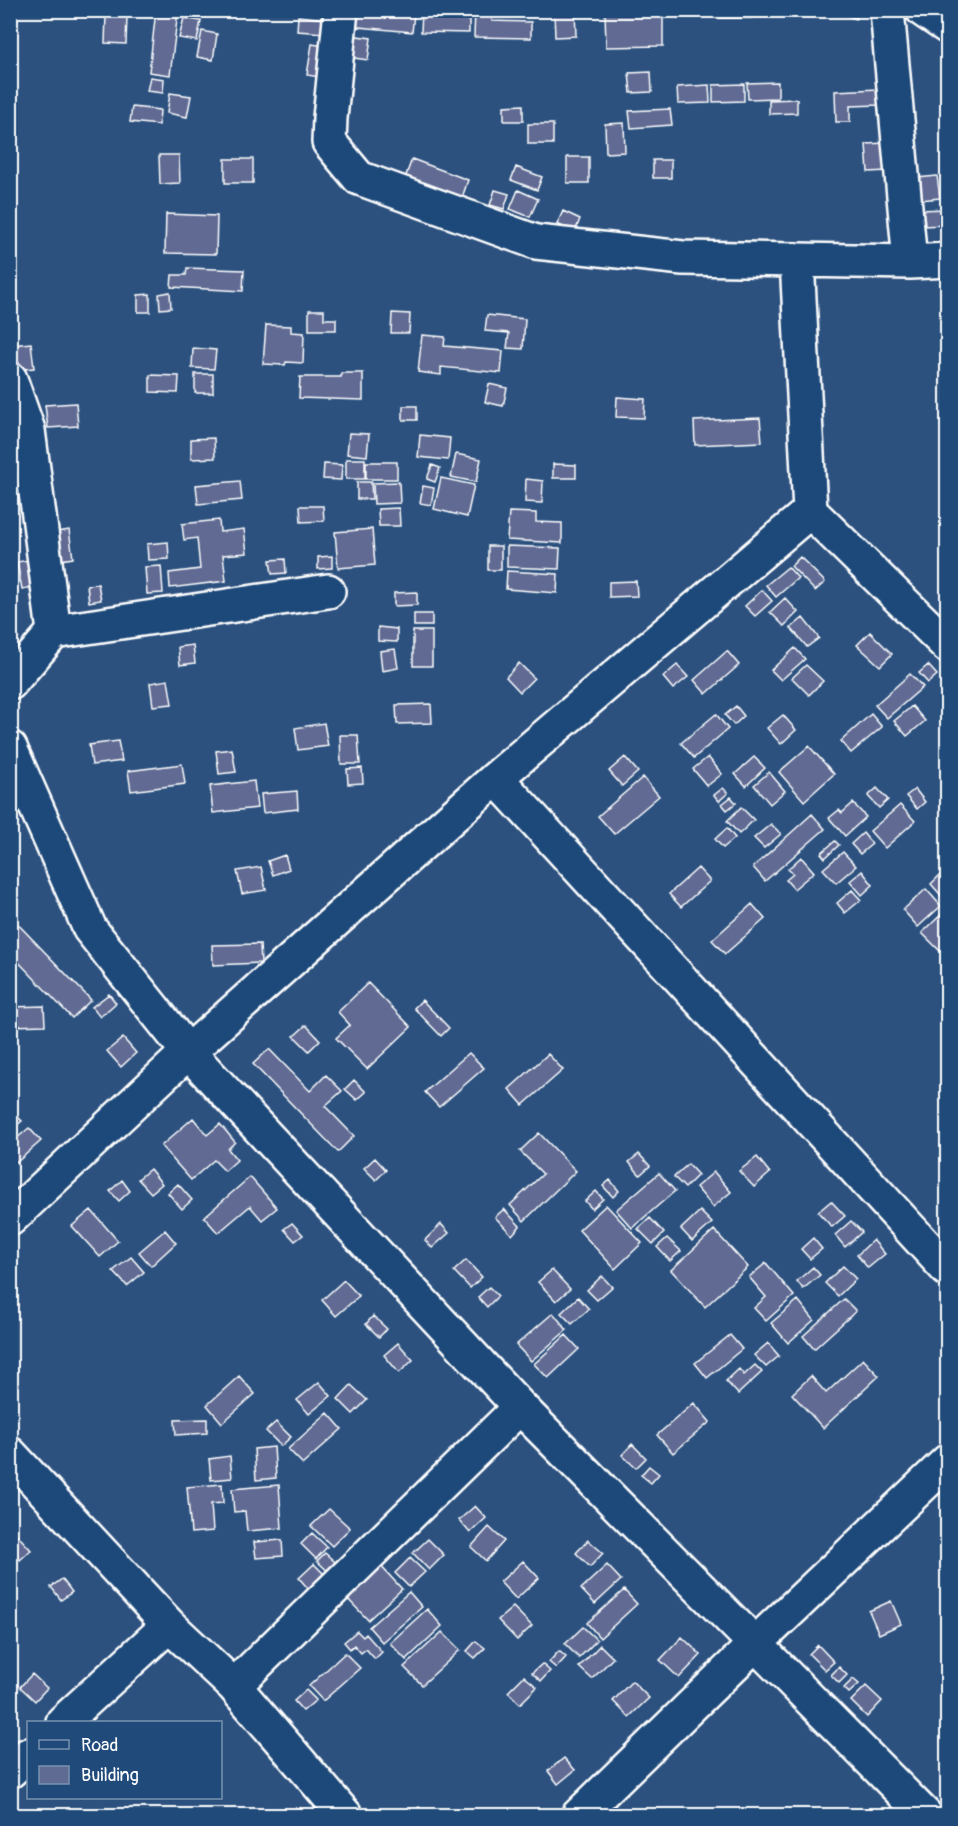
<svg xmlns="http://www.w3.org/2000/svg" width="958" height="1826" font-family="Pangolin,sans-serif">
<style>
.building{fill:#606b93;stroke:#fff;stroke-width:1.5}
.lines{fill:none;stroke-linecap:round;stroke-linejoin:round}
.street-casing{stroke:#fff;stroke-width:38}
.street{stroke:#1f4a7a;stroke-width:33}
</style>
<rect width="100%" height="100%" fill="#2c517f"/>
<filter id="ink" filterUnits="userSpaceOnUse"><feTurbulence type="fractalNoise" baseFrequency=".0167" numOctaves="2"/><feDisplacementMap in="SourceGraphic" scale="12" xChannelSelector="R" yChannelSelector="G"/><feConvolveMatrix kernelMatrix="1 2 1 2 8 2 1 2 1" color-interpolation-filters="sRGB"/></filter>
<g filter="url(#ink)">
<path class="building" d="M156 10 178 12 170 75 149 72Z
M211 10H235L234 15 211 13Z
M349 10H377L414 14 412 32 348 26Z
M422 10H447V18H469V33L421 32Z
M475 10H492V21L531 22V38L474 37Z
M554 10H575L576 36 555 37Z
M605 10H663V46L606 47Z
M677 10H702V18H678Z
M720 10H752V18H720Z
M842 10H859L856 19 841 13Z
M106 15 127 16 126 44 105 43Z
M298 16 325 19V33L297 31Z
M184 18 201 21 197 41 179 38Z
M202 31 217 34 213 60 197 57Z
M350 35 371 38 368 60 347 57Z
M312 44 324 46 319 77 307 75Z
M651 72 652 92 631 93 629 73Z
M150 77 164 79 163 93 147 91Z
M778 82V98L748 99 747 83Z
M744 84V101L713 102V85Z
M709 85 710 103 678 104 677 87Z
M879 89V105L850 106V122H836L835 91Z
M170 93 191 96 187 117 167 113Z
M797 99V113L769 114V100Z
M523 105V121H504V106Z
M132 107 160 110 159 125 130 122Z
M670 109 672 125 631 128 629 111Z
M624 123 625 152 606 153 605 124Z
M528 124H553V144H528Z
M886 143 888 171 868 172 866 144Z
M159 155H179L180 183 160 184Z
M567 157H589V183H567Z
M225 159H253V183H225Z
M412 159 468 180 462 198 405 178Z
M653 160H671V178H653Z
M516 167 542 177 537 190 511 180Z
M937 176 940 198 920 200 917 178Z
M495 190 509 194 504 209 490 205Z
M518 190 538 199 530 217 510 209Z
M948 209V225L920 226 919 210Z
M563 211 580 219 575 232 557 224Z
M166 214 217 216 216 254 165 253Z
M187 268 244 270 243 291 171 287 172 275H186Z
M170 292 171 308 160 309 159 294Z
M150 294V312H138V295Z
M309 310H324V319H336V330H309Z
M392 313 410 314 409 333H391Z
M487 315 525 319 523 349 507 348 509 333 485 331Z
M266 325 291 326V332L304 333 303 363 286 362 285 365 263 364Z
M422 335 445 337 444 346 503 351 501 373 441 367V375L418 372Z
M31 343 34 368 15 370 12 345Z
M193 348 216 350 214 369 192 368Z
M341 373H363V400L299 398 300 377H341Z
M195 374H213V393H195Z
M150 375 179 376 178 393 150 392Z
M489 384 507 388 503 406 485 402Z
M617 397 645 399 644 418 616 417Z
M76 403 78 426 48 428 45 405Z
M403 406H417V420H403Z
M760 418 762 442 695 445 694 421Z
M349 433 369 434 367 456 347 454Z
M420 435 450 438 448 460 418 457Z
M214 438 215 458 191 459V439Z
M456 454 481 459 476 482 451 477Z
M346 459H365V479H346Z
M366 462H397V479H366Z
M324 464 342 465 341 480 323 479Z
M553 464 576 465V478H553Z
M432 465 440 468 435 482 427 479Z
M441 478 474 485 467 517 434 509Z
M526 479 543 481 542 503 525 502Z
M240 481 242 500 198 504 196 485Z
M357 482H371L372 499H357Z
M399 482 400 503 374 504 373 483Z
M423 486 434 488 431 505 420 503Z
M300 506H323L324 521 301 522Z
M399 508 400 526H379L378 509Z
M509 512 536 513V522L562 523V543L507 540Z
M219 520 220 532 244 529 247 553 223 555 226 581 170 588 169 573 200 569 197 538 184 540 182 524Z
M372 529 375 565 338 568 335 532Z
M69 530 73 558 54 561 50 533Z
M168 542 169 559 148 560 147 544Z
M488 546H501V570H488Z
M507 546 560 548 559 569 507 567Z
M332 556V568L318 569V557Z
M800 557 825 582 815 591 791 566Z
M35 559 40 586 22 589 17 562Z
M285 559 286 573 272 574 270 560Z
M161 566 163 593 147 594 145 567Z
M788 567 798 578 776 597 766 585Z
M507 571 558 574 557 593 506 589Z
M636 581 637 596 609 597V582Z
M98 584 101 600 89 602 87 585Z
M762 590 772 601 755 616 745 606Z
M417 592V605L394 606V593Z
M785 598 798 612 784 626 770 612Z
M414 614H432V626H414Z
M803 618 819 638 807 647 791 628Z
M378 627 397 629V642L378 641Z
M413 631H432V666H413Z
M870 632 892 654 880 666 857 645Z
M193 645 195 663 180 665 178 647Z
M795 648 805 659 781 680 771 670Z
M395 649 398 668 382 671 380 651Z
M727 651 739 665 706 694 694 680Z
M519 663 534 678 520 692 506 677Z
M677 665 688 677 673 689 663 677Z
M806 665 823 681 809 695 792 678Z
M928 665 937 675 928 683 919 673Z
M910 674 923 687 887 718 875 705Z
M168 680 172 704 153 706 150 683Z
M431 704 432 723 397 724 396 705Z
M736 706 744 716 734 725 725 715Z
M912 706 925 721 907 736 894 721Z
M716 714 728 729 694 758 681 743Z
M871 714 882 727 851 753 841 741Z
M783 715 796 730 781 744 767 728Z
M324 723 328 746 298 750 295 728Z
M340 735H358L360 764H341Z
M118 741 122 761 92 765 89 745Z
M809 746 834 774 804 801 779 772Z
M232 749 236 772 219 774 216 751Z
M625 757 638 772 622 786 609 771Z
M708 757 722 774 707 786 693 769Z
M754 757 765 768 746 786 735 774Z
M182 764 185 784 131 791 128 771Z
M362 768 363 783 348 784 347 769Z
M769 772 785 791 770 804 754 785Z
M643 777 659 796 614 834 598 816Z
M254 781 257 808 213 813 210 786Z
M723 788 728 793 719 801 714 795Z
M877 788 888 800 879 808 868 796Z
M915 789 925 802 917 809 906 796Z
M297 791 298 809 263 813 261 794Z
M731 797 736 803 727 810 722 804Z
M853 803 866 817 845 836 829 818 839 810 842 813Z
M900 805 915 821 885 848 870 831Z
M741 807 754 820 739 834 727 821Z
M812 814 825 829 765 881 753 867Z
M771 824 781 834 764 848 754 838Z
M727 828 735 838 723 848 715 839Z
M863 833 872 844 860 854 851 844Z
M835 841 839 845 825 858 821 853Z
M843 852 856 866 836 883 823 869Z
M285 855 289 869 273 875 268 861Z
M801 857 814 872 794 889 786 880 793 874 788 869Z
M261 867 266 890 242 894 237 871Z
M698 868 710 881 681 907 669 894Z
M862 871 873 885 862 895 850 881Z
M943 872 948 877V903L931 884Z
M926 889 941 906 918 927 903 910Z
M852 890 861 900 845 913 837 903Z
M752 904 765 919 725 954 712 940Z
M947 909 948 944 940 951 922 933Z
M10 916 91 1000 72 1018 10 953Z
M260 944 261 963 213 965 212 945Z
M368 983 411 1027 367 1069 336 1038 350 1025 338 1012Z
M109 994 116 1003 100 1017 92 1007Z
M422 1000 449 1028 441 1036 414 1008Z
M44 1006 45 1025 10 1026V1007Z
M306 1025 320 1040 309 1051 294 1036Z
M123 1038 136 1053 121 1067 107 1051Z
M269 1049 310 1091 326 1075 342 1091 325 1106 354 1136 338 1152 253 1064Z
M469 1053 484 1068 439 1107 425 1092Z
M548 1054 563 1070 523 1105 509 1089Z
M354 1080 366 1092 357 1100 345 1089Z
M10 1109 22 1121 10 1131Z
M193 1118 207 1135 220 1124 235 1142 228 1149 237 1160 225 1171 214 1160 191 1180 161 1146Z
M29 1128 41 1141 17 1162 10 1155V1144Z
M539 1133 576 1171 524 1221 510 1205 543 1174 520 1151Z
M639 1154 650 1166 640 1175 629 1162Z
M757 1157 770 1173 754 1187 739 1171Z
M375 1158 386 1170 376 1180 364 1168Z
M688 1164 698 1175 685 1188 674 1177Z
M150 1169 162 1184 151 1193 138 1179Z
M714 1172 731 1192 713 1207 696 1187Z
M659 1173 675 1191 632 1228 616 1210Z
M250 1177 277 1208 262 1220 250 1206 218 1233 204 1217Z
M122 1180 130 1191 119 1201 110 1191Z
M610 1180 619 1191 613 1197 603 1186Z
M178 1184 192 1200 182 1209 168 1193Z
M596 1191 603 1199 592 1209 585 1201Z
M831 1201 845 1216 832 1227 818 1212Z
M606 1205 642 1243 615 1269 579 1230Z
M504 1209 520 1226 512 1235 495 1217Z
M91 1210 118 1241 100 1257 72 1226Z
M700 1211 712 1223 692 1241 681 1229Z
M650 1218 664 1233 653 1244 638 1229Z
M851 1221 862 1232 845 1247 835 1235Z
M292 1223 303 1235 295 1241 284 1229Z
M441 1224 449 1233 432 1248 425 1240Z
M165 1230 176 1243 151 1266 139 1252Z
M714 1230 748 1267 705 1307 671 1270Z
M667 1238 681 1251 670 1261 657 1247Z
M813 1238 822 1249 810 1259 801 1249Z
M873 1240 885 1254 868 1268 857 1255Z
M131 1257 144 1272 127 1286 113 1271Z
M466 1260 482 1277 470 1288 454 1271Z
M766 1263 794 1296 766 1321 754 1308 766 1297 749 1277Z
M843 1266 856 1279 838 1296 825 1283Z
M813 1267 820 1275 803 1289 797 1281Z
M552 1270 570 1289 556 1301 538 1282Z
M602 1276 612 1287 597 1300 587 1290Z
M344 1280 359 1296 336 1316 322 1300Z
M489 1287 498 1296 487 1307 478 1297Z
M578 1297 589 1309 572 1324 561 1313Z
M844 1299 856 1311 814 1349 803 1336Z
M798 1300 814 1320 788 1343 771 1323Z
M553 1313 567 1330 531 1361 516 1345Z
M373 1316 387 1329 379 1337 366 1324Z
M566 1335 579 1349 548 1378 534 1364Z
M730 1335 742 1349 707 1378 695 1363Z
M398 1343 413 1360 399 1373 384 1355Z
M768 1343 779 1356 766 1367 754 1355Z
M863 1359 879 1376 823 1428 792 1394 811 1376 826 1393Z
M755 1365 762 1372 738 1394 726 1381 739 1369 744 1375Z
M239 1376 255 1394 222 1423 207 1405Z
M319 1382 331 1396 309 1414 297 1400Z
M351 1385 367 1400 353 1414 338 1399Z
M694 1403 710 1422 673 1453 657 1435Z
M328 1413 342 1429 303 1464 288 1449Z
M207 1419V1433L176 1435 175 1420Z
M276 1422 291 1437 281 1446 266 1431Z
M632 1444 646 1458 636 1468 622 1455Z
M274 1447 276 1478 256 1480 254 1449Z
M230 1456 232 1478 211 1480 209 1459Z
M649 1466 659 1474 651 1483 641 1475Z
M222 1484 223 1503 211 1504 213 1531 191 1533 187 1487Z
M279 1485 282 1528 247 1531 245 1511 234 1512 232 1489Z
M475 1506 486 1518 470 1533 459 1520Z
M329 1509 350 1528 332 1546 311 1526Z
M10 1527 31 1550 20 1560 10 1550Z
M489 1527 504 1541 486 1561 471 1547Z
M312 1533 327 1547 316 1559 301 1544Z
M428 1539 444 1555 429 1570 413 1553Z
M282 1540 283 1556 256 1558 254 1542Z
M588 1540 603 1553 590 1567 576 1553Z
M325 1553 343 1569 335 1578 317 1561Z
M410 1558 425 1572 409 1587 395 1573Z
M523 1561 539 1578 516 1599 500 1582Z
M377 1562 402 1589 368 1620 343 1594Z
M314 1564 327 1577 311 1592 299 1578Z
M607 1565 621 1580 595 1604 581 1589Z
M62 1579 72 1592 61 1600 51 1587Z
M624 1590 637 1604 600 1638 587 1623Z
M409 1592 422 1607 382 1642 369 1627Z
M891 1601 901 1624 879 1634 869 1611Z
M513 1607 532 1626 517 1640 498 1620Z
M427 1609 442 1626 406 1660 390 1643Z
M583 1627 597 1640 579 1658 565 1644Z
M357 1631 363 1637 366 1634 382 1652 375 1659 366 1649 361 1653 354 1645 350 1649 344 1642Z
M442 1632 460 1650 422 1685 404 1667Z
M682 1637 701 1655 679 1678 660 1660Z
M476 1641 485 1648 475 1658 467 1651Z
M600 1645 613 1658 592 1679 579 1667Z
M818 1645 834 1662 825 1670 809 1654Z
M559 1651 566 1657 556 1668 549 1662Z
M345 1653 360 1668 323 1701 309 1686Z
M542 1664 550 1671 541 1681 532 1673Z
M839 1667 847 1675 839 1683 831 1675Z
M32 1674 47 1688 35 1701 20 1687Z
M524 1676 537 1687 520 1704 508 1692Z
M853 1679 859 1684 849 1693 844 1688Z
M632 1681 649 1698 629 1717 613 1701Z
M866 1686 882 1701 867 1717 851 1701Z
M306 1690 316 1700 303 1711 294 1701Z
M564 1758 575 1770 558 1784 548 1771Z
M419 1807 427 1816H408Z"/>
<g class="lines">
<defs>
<path id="street" d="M341 10 330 118 329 142 359 178 536 242 683 258 910 262 948 260
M887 10 910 262
M923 10 948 27
M797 260 810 511 948 646
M10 379 28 430 54 632 10 683
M54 632 328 591
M10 748 90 929 188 1052 520 1407 926 1816
M496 778 948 1270
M10 1219 188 1052 496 778 810 511
M10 1454 169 1625 234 1686 346 1816
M234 1686 520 1407
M63 1722 169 1625
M10 1771 28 1755
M578 1816 756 1643 948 1461"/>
</defs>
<use href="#street" class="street-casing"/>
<use href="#street" class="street"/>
</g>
</g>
<rect width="958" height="1826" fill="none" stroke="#1f4a7a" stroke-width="36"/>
<rect x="18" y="18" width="922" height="1790" fill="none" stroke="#fff" stroke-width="2" filter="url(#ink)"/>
<rect x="27" y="1721" width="195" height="78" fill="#1f4a7a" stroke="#7992af" stroke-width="1.5"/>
<rect x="39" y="1740" width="30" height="9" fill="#1f4a7a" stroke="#7992af" stroke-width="1.5"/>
<text x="81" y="1751" font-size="18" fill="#ffffff">Road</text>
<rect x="39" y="1766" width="30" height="18" fill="#606b93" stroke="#7992af" stroke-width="1.5"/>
<text x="81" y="1781" font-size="18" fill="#ffffff">Building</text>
</svg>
